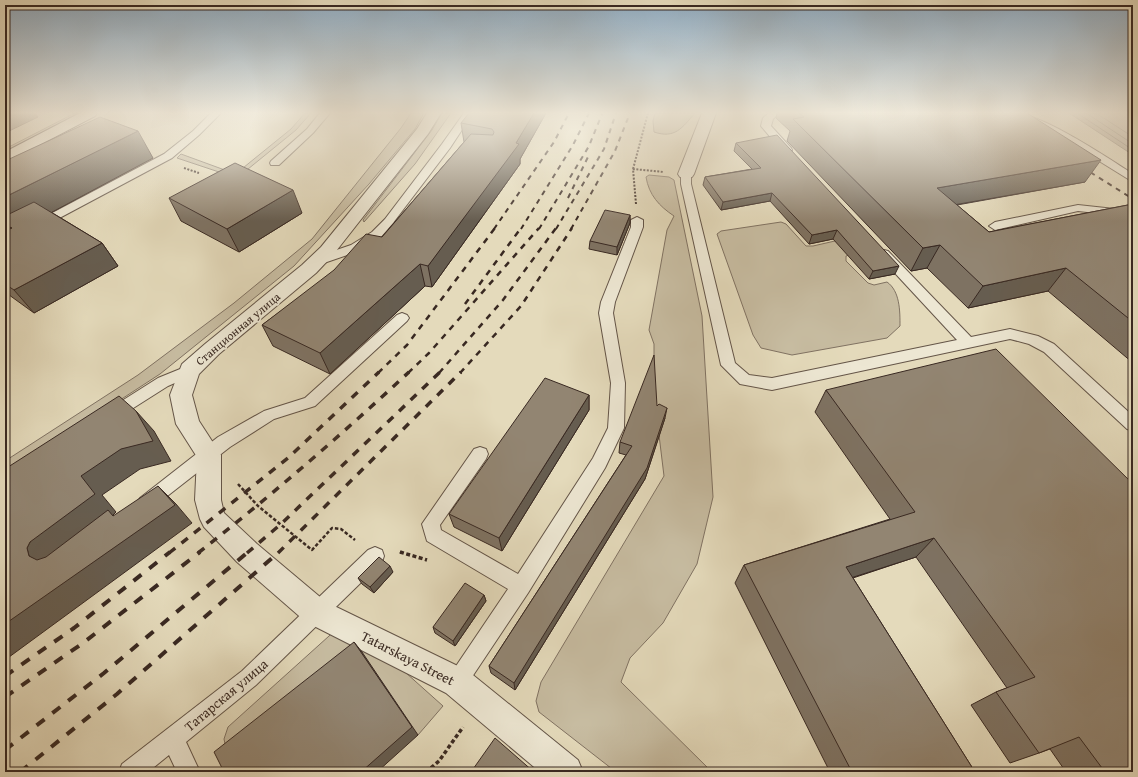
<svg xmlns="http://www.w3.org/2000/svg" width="1138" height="777" font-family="'Gentium Book Plus',serif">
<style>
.green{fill:#c7bca1;stroke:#807262}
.water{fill:#aa9e87;stroke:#7d6f5f}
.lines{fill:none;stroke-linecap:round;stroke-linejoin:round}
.shore{stroke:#726454;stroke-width:1}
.lane-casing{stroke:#645548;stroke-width:2}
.street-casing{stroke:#645548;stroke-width:2}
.secondary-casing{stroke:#392922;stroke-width:2}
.path-far2{stroke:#392922;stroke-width:2;stroke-dasharray:2 1.5;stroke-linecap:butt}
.path-far1{stroke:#392922;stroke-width:2.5;stroke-dasharray:3.5 2;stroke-linecap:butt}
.path{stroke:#392922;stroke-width:3.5;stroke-dasharray:4 2.5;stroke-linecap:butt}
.lane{fill:#ede7d3;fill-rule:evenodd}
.street{fill:#ede7d3;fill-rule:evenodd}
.secondary{fill:#ede7d3;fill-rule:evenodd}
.rail-far3{stroke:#392922;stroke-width:2;stroke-dasharray:5 5;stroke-linecap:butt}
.rail-far2{stroke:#392922;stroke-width:2.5;stroke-dasharray:6 6;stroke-linecap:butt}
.rail-far1{stroke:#392922;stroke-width:3.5;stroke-dasharray:8 8;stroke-linecap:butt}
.rail{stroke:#392922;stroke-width:4;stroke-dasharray:10 10;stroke-linecap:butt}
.wall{fill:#7e7262;stroke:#392922}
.shaded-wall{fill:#665d50;stroke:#392922}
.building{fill:#928572;stroke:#392922}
.labels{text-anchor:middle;stroke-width:3.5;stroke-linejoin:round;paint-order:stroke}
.street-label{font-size:12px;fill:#392922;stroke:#ede7d3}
.near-street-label{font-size:14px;fill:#392922;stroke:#ede7d3}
</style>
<rect width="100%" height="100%" fill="#e4dabb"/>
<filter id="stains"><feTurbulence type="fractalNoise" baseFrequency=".005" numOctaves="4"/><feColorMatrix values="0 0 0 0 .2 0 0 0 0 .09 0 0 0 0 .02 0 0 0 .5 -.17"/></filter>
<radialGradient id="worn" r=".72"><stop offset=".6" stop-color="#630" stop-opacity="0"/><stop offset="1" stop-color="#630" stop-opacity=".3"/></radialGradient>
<path class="green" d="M75 113H84L5 155V149Z
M305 113H311L296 130 237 178 177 158 181 154 233 173 238 172 291 129Z
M411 113H424L415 129 369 184 294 266 160 374 5 475V461L138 375 234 303 312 239 401 128Z
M442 113H451L415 164 364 222 363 220 432 130Z
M655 113H695C682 128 675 139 654 132L653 121Z
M649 175 669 177 674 180 702 316 713 497 697 564 663 623 630 658 621 682 712 772H616L539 712 536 701 541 682 664 476 654 394V344L649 330 667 230 674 216C659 206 649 195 646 177Z
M781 222 786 224 806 246H813L848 238 859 252 846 256V261L868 283 874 285 887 282C900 291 900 311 900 326L887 338 792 355 761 348 753 335 717 234 721 231Z
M339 627 358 630 443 706 418 735 226 749 224 739 228 727Z"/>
<path class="water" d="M1069 113H1133V155Z"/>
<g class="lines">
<path class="shore" d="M1077 113 1133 150
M1086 113 1133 144
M1096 113 1133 137"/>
<defs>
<path id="lane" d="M211 113H221L199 135 172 158 5 247V238L164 154 193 131Z
M320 113H330L313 133 279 165H271L270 163 271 161 307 129Z
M464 113H473L450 148 393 223 380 238 359 251 321 264H313L311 261 313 258 351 245 372 232 385 219 442 144Z
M769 113H779L773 119 771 126 791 148 792 150 791 152H783L761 126 763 118Z
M1010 113C1037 110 1108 158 1133 174V182L1070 143Z
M686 171 691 174V184L735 363 749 375 772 378 957 340 880 257 878 254 884 250 888 251 971 337 1010 329 1038 336 1054 344 1133 416V431L1127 429 1044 352 1029 344 1010 339 772 390 740 384 721 365 681 184V174Z
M1078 205 1133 211V217L1078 211 995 230 989 226 995 222Z
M637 217 643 220V227L615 302 613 313 625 383 624 428 605 468 528 593 464 689 457 692 450 689 447 682 450 675 508 589 427 541 422 524 474 449 480 447 486 449 488 454 486 459 440 525 441 530 518 574 593 458 608 428 611 383 599 313 601 302 631 227V220Z
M402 313 407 315 409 318 407 321 315 406 274 419 230 447 152 508 146 511 140 508 137 503 140 498 218 437 264 411 305 398 397 315Z
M190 365 195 366 197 370 195 374 168 386 116 419 111 421 106 419 103 415 106 411 158 378Z
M375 547 382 550 384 556 382 562 256 685 186 742 200 772H177L169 755 148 772H119L122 764 242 671 368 550Z"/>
<path id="street" d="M427 113H441L428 134 333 255 316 273 219 354 199 374 192 395 199 421 221 455V500L224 513 257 544 326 602 468 671 578 760 583 772H540L446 693 306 622 237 562 204 527 200 519 195 500 197 457 176 424 170 395 182 364 205 344 302 265 321 247 417 129Z
M702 113H716L694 174 692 177H680L678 174Z"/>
<path id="secondary" d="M80 113H97L95 116 5 163V152Z"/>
</defs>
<use href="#lane" class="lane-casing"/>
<use href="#street" class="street-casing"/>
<use href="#secondary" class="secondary-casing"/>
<path class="path-far2" d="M184 168 199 173
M633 169 648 113
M636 204 633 169 664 172"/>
<path class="path-far1" d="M238 484 258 506 312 550 332 528 341 529 355 540
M400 552 402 553"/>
<path class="path" d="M400 552 427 560
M426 772 439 761 463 727"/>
<use href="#lane" class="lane"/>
<use href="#street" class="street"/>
<use href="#secondary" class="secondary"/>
<path class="rail-far3" d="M1082 167 1133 199
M568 198 588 157
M494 229 554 142 569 113
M521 229 573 145 589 113
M539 229 589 146 602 114
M556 229 604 149 616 113
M571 229 615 151 630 113"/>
<path class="rail-far2" d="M465 304 521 228
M378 373 407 345 495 228
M408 373 429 353 539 228
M439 373 503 300 556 228
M460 373 521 306 572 228"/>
<path class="rail-far1" d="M169 553 288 458 379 372
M198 553C271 496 341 435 409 372
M247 553 281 524 440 372
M278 553 461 372"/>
<path class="rail" d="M5 676 74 628 170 552
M5 697 83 643 200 552
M5 750 104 673 248 552
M20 772 117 694 279 552"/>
</g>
<path class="wall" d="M546 113 520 159V164L432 287 425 286 330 374 273 346 262 325 382 237 464 142 461 123Z
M777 113H1027L1085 182 957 205 989 232 1133 204V363L1048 291 968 308 927 268 911 271 787 141 790 131 776 118Z
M736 143 895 274 869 279 833 239 809 244 770 201 721 210 703 185 705 177 752 169 734 151Z
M153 158 51 212 102 243 118 266 34 313 5 292V161Z
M169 198 302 213 239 252 181 221Z
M630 215V223L617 255 589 249 590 241Z
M826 390 1133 772H1066L1050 749 1039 753 1010 763 971 705 996 692 1007 688 916 557 853 578 975 772H830L735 583 744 565 890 519 815 412Z
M589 395V410L502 551 454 527 449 514Z
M665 418 645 479 515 690 491 673 489 666 626 455 619 453 620 442Z
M393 572 374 593 362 584 358 578Z
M484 595 486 601 455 646 435 633 433 627Z"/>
<path class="shaded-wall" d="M5 113H35L38 117 5 133Z
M534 113H546L520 159V164L432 287 428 266 516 143Z
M138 131 153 158 15 232 12 228 5 225V197Z
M1101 160 1085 182 925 210 937 188Z
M293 190 302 213 239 252 227 229Z
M772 193 770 201 721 210 723 202Z
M630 215V223L617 255V247Z
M837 230 833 239 809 244 812 235Z
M102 243 118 266 34 313 14 290Z
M940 245 927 268 911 271 923 248Z
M420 264 425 286 330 374 320 353Z
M899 266 895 274 869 279 873 271Z
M1066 268 1048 291 968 308 983 286Z
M589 395V410L502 551 499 538Z
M667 408 665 418 645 479 515 690 514 683Z
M136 411 154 431 171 461 140 469 102 495 116 512 113 515 129 528 158 486 176 504 192 523 5 660V624L55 572 29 556 27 548 30 542 81 476Z
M934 538 916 557 832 584 846 567Z
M390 566 393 572 374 593 370 587Z
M484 595 486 601 455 646 453 641Z
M354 642 362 652 418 735 377 772H361Z"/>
<path class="building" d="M469 113H534L516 143 519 144 428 266 420 264 320 353 262 325 334 270 366 234 382 237 471 134 493 135 494 132 492 129 461 123Z
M799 113H1027L1101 160 937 188 989 232 1133 204V322L1066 268 983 286 940 245 923 248 793 119 804 117Z
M100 117 138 131 5 197V161Z
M777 135 899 266 873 271 837 230 812 235 772 193 723 202 705 177 761 168 736 143Z
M235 163 293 190 227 229 169 198Z
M34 202 102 243 14 290 5 284V231L12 228 5 225V216Z
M605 210 630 215 617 247 590 241Z
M996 349 1133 484V772H1105L1079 737 1039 753 996 692 1035 677 934 538 846 567 975 772H852L744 565 915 512 826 390Z
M654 355 657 406 659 404 667 408 647 468 514 683 489 666 632 446 620 442Z
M545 378 589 395 499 538 449 514Z
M119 396 136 411 153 441 121 449 81 476 95 494 30 542 27 548 29 556 37 560 46 557 108 510 113 516 158 486 175 505 5 624V469Z
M379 557 390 566 370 587 358 578Z
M465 583 484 595 453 641 433 627Z
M354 642 412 727 361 772H224L214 752Z
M495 738 534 772H471Z"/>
<linearGradient id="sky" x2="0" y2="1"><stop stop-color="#8fabc1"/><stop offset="0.51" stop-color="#f3eee0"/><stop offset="1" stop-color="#f3eee0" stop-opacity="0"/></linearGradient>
<rect width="1138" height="221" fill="url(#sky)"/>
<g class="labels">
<g class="street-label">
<text transform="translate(238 329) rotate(-40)" y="4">Станционная улица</text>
</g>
<g class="near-street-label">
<text transform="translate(408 658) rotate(27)" y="5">Tatarskaya Street</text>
<text transform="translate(226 695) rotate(-40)" y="5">Татарская улица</text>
</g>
</g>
<rect width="1138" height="777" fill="none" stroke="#e4dabb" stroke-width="20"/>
<rect x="6" y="6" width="1126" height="765" fill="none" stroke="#392922" stroke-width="2"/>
<rect x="10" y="10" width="1118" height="757" fill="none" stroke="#392922"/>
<rect width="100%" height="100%" filter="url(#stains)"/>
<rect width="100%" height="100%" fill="url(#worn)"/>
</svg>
